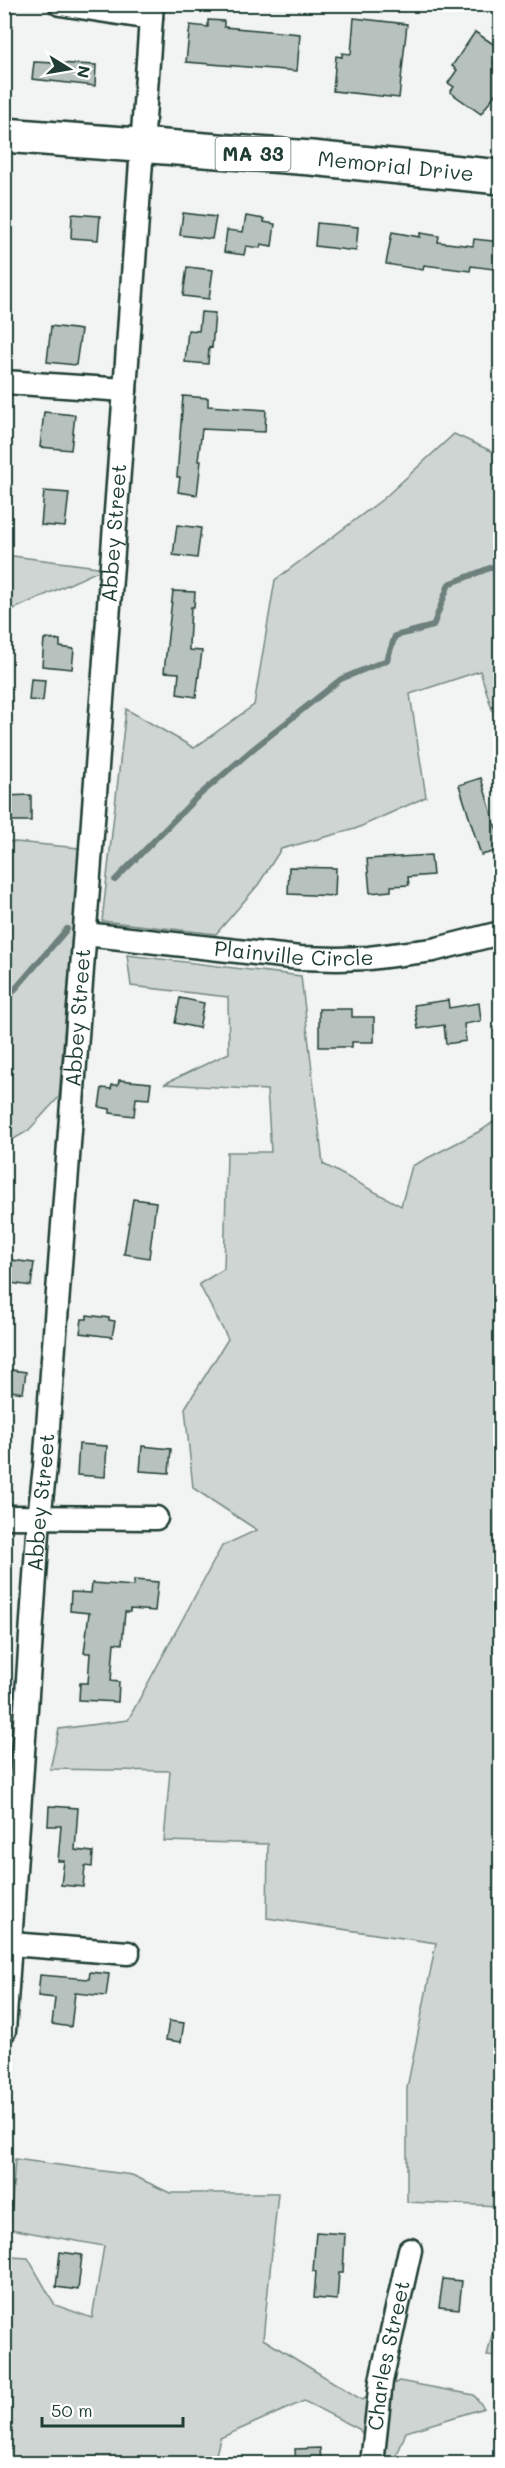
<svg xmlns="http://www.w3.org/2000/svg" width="505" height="2468" font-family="Mali,sans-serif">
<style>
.green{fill:#ced5d3;stroke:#768984;stroke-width:1.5}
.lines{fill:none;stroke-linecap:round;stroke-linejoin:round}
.stream{stroke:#6d807b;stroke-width:6}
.building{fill:#b7c1bd;stroke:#1f3d34;stroke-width:1.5}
.street-casing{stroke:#1f3d34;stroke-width:27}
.primary-casing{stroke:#1f3d34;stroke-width:38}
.street{stroke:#fff;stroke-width:22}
.primary{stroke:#fff;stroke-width:33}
.labels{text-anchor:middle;stroke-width:4.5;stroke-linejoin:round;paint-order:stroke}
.shield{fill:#fff;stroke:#627771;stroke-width:1.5}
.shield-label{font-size:20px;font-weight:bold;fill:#1f3d34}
.street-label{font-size:21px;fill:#1f3d34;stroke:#fff}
</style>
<rect width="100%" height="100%" fill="#f2f3f3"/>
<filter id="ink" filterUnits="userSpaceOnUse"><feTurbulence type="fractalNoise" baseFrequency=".0167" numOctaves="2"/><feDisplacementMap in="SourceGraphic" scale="12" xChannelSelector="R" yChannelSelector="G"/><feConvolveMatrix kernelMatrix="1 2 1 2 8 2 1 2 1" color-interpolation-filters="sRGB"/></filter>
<g filter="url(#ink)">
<path class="green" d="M454 434 500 455V717L496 722 480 671 410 694 426 797 355 829 281 849 258 885 216 934 102 921 126 709 194 748 254 705 275 580 383 499Z
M5 555 105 568 5 613Z
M5 841 79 848 59 1097 28 1131 5 1144Z
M127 955 301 976 323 1164 401 1206 412 1166 482 1130 500 1117V2206L407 2202V2088L436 1943 267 1918 268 1844 164 1841 170 1771 50 1769 59 1729 128 1720 222 1546 257 1530 193 1488 185 1408 228 1339 199 1284 224 1269 227 1152H271L267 1090 164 1084 229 1053 228 997 131 986Z
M15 2159 132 2175 170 2193H278L263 2339 362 2400 399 2381 474 2395 484 2408 406 2432 394 2463H384L359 2429 304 2401 220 2438 214 2463 5 2464 4 2320 11 2257 28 2258 55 2305 92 2318 104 2246 10 2229Z
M500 2300V2357L487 2356Z"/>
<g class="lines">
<path class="stream" d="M115 880 196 798 253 749 341 679 387 660 395 636 433 626 449 584 500 564
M4 1002 67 929"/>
</g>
<path class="building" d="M354 18 407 24 399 98 333 91 336 56 342 57V53L351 54Z
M208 20 224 21V27L300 34 297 71 186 62 190 25 208 27Z
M475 32 501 49V86L481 114 450 92 454 87 448 83 457 70 452 66Z
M34 62 96 65 95 86 32 79Z
M183 213 216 217 212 239 180 235Z
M72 214 100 216 98 240 71 238Z
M246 216 264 219V222L275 224 272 246 261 244 260 248 246 246 244 255 224 252 227 230 243 232Z
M317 223 358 227 356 251 315 246Z
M392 232 420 237V233L439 236 438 242 473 246 474 239 501 242V270L471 266 470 271 424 265 423 270 386 264Z
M187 267 213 270 209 299 183 296Z
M201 312 215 313 212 348 209 347 208 364 185 362 188 330 199 331Z
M51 326 81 330 76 365 47 362Z
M183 396 208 398V406L266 410 265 432 202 429 198 461H201L197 495 178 492 180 477H177Z
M44 412 75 415 71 450 40 447Z
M44 491 69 493 65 527 41 525Z
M177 525 201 528 197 558 173 555Z
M173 591 195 592 194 607H191L189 645V650L202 651 196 697 177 694 179 673 164 672Z
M44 639 60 640V647L74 649 72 669 42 666Z
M31 679 45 680 43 701 29 700Z
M481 778 496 828 501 826V850L481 855 459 785Z
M31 795V821H4V796Z
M431 855 433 875 408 877 409 885 391 886V891L370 893 367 859Z
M289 867 336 868 335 896 288 894Z
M180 998 204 1003 199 1028 175 1023Z
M448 1000 449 1008 479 1003 481 1021 464 1024 466 1041 446 1044 444 1025 418 1029 414 1005Z
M319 1009H352V1017H374V1042H352V1047H319Z
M119 1080 151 1083 149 1099 136 1098 134 1116 110 1113V1109L99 1107 102 1088 111 1089 112 1085H118Z
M133 1199 156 1202 149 1258 124 1254Z
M4 1259 34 1263 31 1286 4 1282Z
M87 1315 109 1318V1320L115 1321 112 1337 80 1333 82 1319H87Z
M4 1369 26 1372 23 1393 4 1390Z
M79 1444 107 1446 105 1477 77 1475Z
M142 1446 171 1449 169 1473 140 1471Z
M134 1580 158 1582 155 1611 130 1609V1612H125L122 1644 114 1643 111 1681 119 1682 118 1702 79 1700 80 1683H88L90 1653H84L89 1613 70 1611 71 1592 91 1593 92 1583 134 1586Z
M49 1806 78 1808 75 1850 93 1852 92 1867 85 1866 83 1887 61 1885 64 1861H58L61 1826H48Z
M90 1972 109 1974 106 1996 75 1993 71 2027 52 2024 55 1998 38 1996 40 1975 89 1979Z
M169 2021 184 2023 181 2042 166 2040Z
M316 2232 345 2234 343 2273H339L337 2300 314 2298 316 2272 313 2271Z
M60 2252 82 2255 78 2290 56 2287Z
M443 2279 462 2281 459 2309 439 2307Z
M320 2448 321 2463H296L295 2449Z"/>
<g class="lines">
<defs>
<g id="street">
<path d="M60 4 151 18"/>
<path d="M4 382 125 390"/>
<path id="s1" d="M85 934 300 958 337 959 369 958 433 950 500 933"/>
<path d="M4 1517 156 1518"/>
<path d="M11 1944 128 1953"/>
<path id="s2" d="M4 2031 39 1518 45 1467 125 390 152 4"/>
<path id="s3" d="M372 2464 381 2381 410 2250"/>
</g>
<g id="primary">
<path id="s4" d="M4 135 311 158 500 177"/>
</g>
</defs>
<use href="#street" class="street-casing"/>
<use href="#primary" class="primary-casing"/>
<use href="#street" class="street"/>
<use href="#primary" class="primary"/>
</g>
</g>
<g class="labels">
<rect class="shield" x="215.5" y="137" width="75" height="34" rx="4.5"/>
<g class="shield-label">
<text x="253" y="161">MA 33</text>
</g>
<g class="street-label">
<text dy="7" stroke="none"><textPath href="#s4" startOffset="393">Memorial Drive</textPath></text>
<text dy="7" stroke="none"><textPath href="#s2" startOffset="1502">Abbey Street</textPath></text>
<text dy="7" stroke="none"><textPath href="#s1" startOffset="210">Plainville Circle</textPath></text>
<text dy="7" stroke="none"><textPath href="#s2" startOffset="1016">Abbey Street</textPath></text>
<text dy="7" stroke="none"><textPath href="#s2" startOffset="530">Abbey Street</textPath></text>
<text dy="7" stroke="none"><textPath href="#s3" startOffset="110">Charles Street</textPath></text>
</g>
</g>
<rect width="505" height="2468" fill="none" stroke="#fff" stroke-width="24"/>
<rect x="12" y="12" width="481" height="2444" fill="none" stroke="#1f3d34" stroke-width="2" filter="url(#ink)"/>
<g transform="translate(69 69) rotate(101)" stroke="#ffffff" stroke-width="4.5" paint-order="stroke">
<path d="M0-4.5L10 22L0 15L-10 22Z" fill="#1f3d34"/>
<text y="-9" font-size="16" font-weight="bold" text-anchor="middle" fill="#1f3d34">N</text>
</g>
<path d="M42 2417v9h141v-9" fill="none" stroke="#1f3d34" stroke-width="3"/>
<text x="51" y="2417" font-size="18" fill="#1f3d34" stroke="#ffffff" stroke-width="4.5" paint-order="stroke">50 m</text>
</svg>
